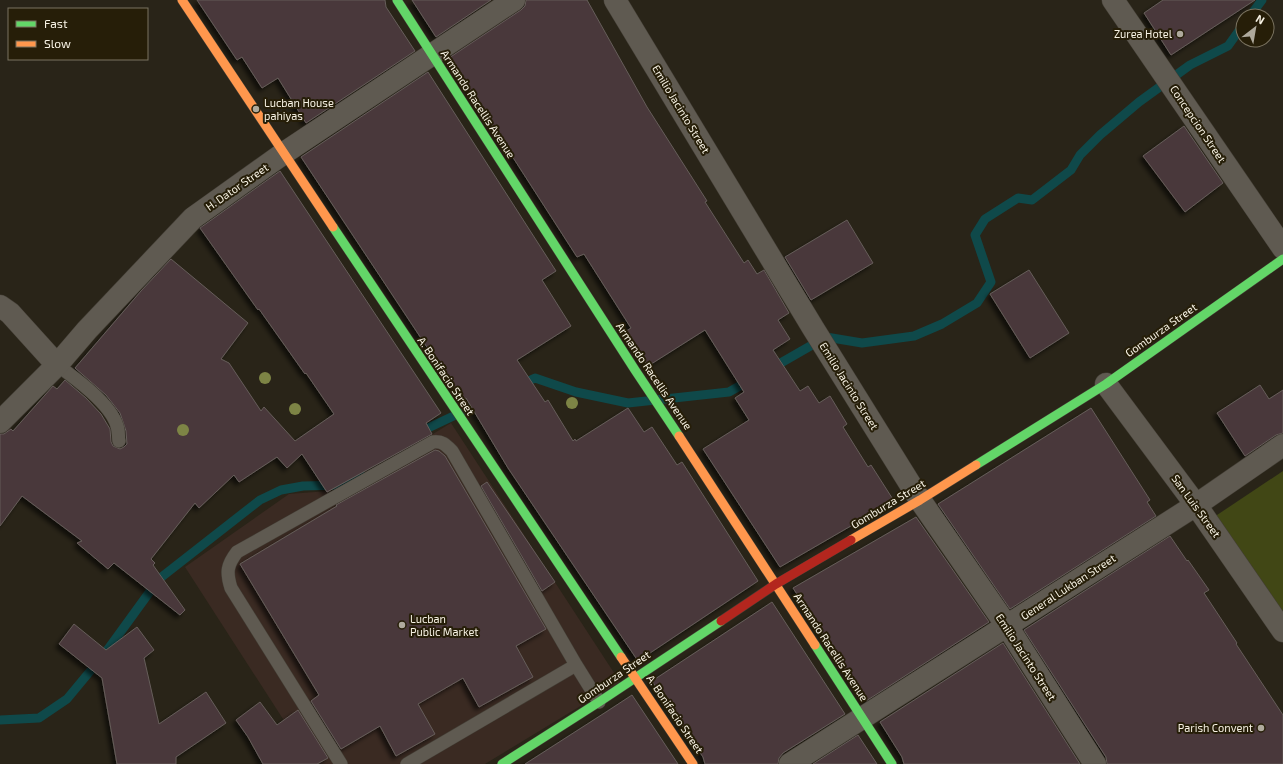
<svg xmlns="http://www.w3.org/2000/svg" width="1283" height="764" font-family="'Exo 2',sans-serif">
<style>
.commercial{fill:#3a2a22}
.green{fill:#414715}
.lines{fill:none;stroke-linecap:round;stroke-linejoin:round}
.stream{stroke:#0f494a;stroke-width:9}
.building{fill:#48393a;stroke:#665d5a;filter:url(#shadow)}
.lane-casing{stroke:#433e35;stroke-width:14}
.street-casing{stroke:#433e35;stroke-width:23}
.fast-casing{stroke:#433e35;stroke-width:10}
.slow-casing{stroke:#433e35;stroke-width:10}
.jam-casing{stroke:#433e35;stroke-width:10}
.lane{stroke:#5f5a51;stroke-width:13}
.street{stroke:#5f5a51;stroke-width:22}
.fast{stroke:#63d668;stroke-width:9}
.slow{stroke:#ff974d;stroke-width:9}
.jam{stroke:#b3261e;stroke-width:9}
.tree{fill:#7d8445}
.poi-dot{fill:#afaa9d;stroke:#261e08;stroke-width:1.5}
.labels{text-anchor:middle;stroke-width:4;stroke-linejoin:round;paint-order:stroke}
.poi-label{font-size:11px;fill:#f7f2e4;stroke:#261e08;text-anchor:end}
.street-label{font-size:11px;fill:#f7f2e4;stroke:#261e08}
</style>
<defs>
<filter id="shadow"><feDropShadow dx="-3.5" dy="3.5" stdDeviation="2" flood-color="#0009"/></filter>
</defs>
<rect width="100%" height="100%" fill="#292418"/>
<path class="commercial" d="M451 423 620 682 485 764H312L185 567 289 494 341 490Z"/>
<path class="green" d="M1283 471V620L1214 517Z"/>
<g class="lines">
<path class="stream" d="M1250 16 1262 0
M772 368 826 337 862 343 914 336 942 324 977 303 991 282 975 235 985 219 1018 198 1032 200 1071 170 1080 155 1100 135 1139 102 1190 65 1228 46 1243 25
M520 385 535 378 576 392 628 403 729 392 750 380
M419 434 426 429 483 402
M0 720 39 718 67 699 106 652 159 579 260 500 281 490 303 486 341 485 360 473"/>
</g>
<path class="building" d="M197 0H385L386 7 415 51 306 123 278 78 262 88 242 57 237 60Z
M412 0H491L436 37Z
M526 0H587L647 107 707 201 705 202 744 263 748 260 757 274 764 270 789 313 778 320 790 339 773 350 800 391 808 386 819 403 830 396 847 424 843 427 868 467 871 465 894 501 780 567 703 449 749 420 735 398 744 392 705 330 648 366 625 332 631 328 584 254 577 257 449 58 521 10 525 6Z
M1163 0H1255L1171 55 1144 13Z
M428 72 556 271 542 280 571 326 517 360 545 402 548 400 573 441 575 439 576 441 628 408 644 432 652 427 677 465 682 462 758 581 638 661 508 468 466 398 462 400 301 157Z
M1184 126 1223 183 1185 212 1143 156Z
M280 171 441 413 426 423 432 434 327 492 302 454 287 468 277 457 239 482 234 475 199 508 195 503 151 559 155 563 153 565 185 610 180 615 114 563 108 569 77 543 82 541 22 496 0 526V434H4L11 429 13 431 53 386 57 389 65 380 86 398 101 414 110 429 111 442 113 446 120 449 124 447 127 444 126 431 120 413 106 395 75 368 141 291 171 259 248 323 221 359 229 363 261 411 264 407 295 441 334 414 306 373 305 374 259 309 258 310 200 228Z
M847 220 873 263 811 300 785 257Z
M1029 270 1069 333 1030 358 990 294Z
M1260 385 1269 399 1283 390V433L1276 435 1245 456 1217 413Z
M1091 408 1150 500 1147 502 1156 516 1010 609 938 504Z
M435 450 439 451 445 456 546 629 516 646 533 677 479 707 463 678 418 704 435 734 396 756 380 726 341 749 311 701 319 695 240 564 337 506 336 505Z
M487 482 555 582 542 591 481 486Z
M916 517 989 622 866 701 793 588Z
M1170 536 1187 561 1188 560 1209 590 1204 593 1237 643 1236 644 1283 715V764H1107L1106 757 1024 630Z
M772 602 845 714 783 753 779 758 778 764H705L703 757 652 681Z
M74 624 106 650 137 627 154 650 144 658 159 724 206 692 226 723 176 757V764H117L102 678 59 644Z
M1003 643 1080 764H904L902 757 880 722Z
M632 695 678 764H525L606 712Z
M260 702 277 725 298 710 328 758 317 764H263L248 737 236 720Z
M858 735 877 764H813Z"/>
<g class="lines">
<defs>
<path id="lane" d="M57 365C75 378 111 404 117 426 119 431 118 436 119 441
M341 764 231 588C226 572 227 565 237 552L433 442C442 441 445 444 452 451L576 665 599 702
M407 764 576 665"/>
<path id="street" d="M615 0 813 328 920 500 1007 626 1095 764
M1113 0 1283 248
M0 306 10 313 57 365
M1106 384 1196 505 1283 631
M0 422 57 365 87 330 193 218 284 153 514 0
M790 764 1196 505 1283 445"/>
<path id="fast" d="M397 0 635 370 679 436
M333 227 621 657
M976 465 1106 384 1283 259
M815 645 892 764
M502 764 599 702 721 621"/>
<path id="slow" d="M182 0 333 227
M679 436 815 645
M851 540 920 500 976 465
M621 657 693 764"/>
<path id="jam" d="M721 621 776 584 851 540"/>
</defs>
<use href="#lane" class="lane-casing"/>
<use href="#street" class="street-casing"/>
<use href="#fast" class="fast-casing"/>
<use href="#slow" class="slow-casing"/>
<use href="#jam" class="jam-casing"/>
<use href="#lane" class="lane"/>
<use href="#street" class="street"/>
<use href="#fast" class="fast"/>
<use href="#slow" class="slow"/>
<use href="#jam" class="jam"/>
</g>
<g class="tree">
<circle cx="265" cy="378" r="6"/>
<circle cx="572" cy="403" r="6"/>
<circle cx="295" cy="409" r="6"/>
<circle cx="183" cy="430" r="6"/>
</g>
<g class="poi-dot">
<circle cx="1180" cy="34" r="4"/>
<circle cx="256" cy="109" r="4"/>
<circle cx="402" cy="625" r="4"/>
<circle cx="1261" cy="728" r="4"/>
</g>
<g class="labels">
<g class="poi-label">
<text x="1172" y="38">Zurea Hotel</text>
<text x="264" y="107" text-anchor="start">Lucban House<tspan x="264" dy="13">pahiyas</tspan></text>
<text x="410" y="623" text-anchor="start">Lucban<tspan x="410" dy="13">Public Market</tspan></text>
<text x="1253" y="732">Parish Convent</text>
</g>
<g class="street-label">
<text transform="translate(478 104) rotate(57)" y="4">Armando Racellis Avenue</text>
<text transform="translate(681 109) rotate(59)" y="4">Emilio Jacinto Street</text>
<text transform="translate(1198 124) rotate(56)" y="4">Concepcion Street</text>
<text transform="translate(237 187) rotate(-35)" y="4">H. Dator Street</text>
<text transform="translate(1161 330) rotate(-35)" y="4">Gomburza Street</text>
<text transform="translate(446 376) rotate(56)" y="4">A. Bonifacio Street</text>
<text transform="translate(654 376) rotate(56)" y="4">Armando Racellis Avenue</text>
<text transform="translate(849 386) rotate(58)" y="4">Emilio Jacinto Street</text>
<text transform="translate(888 504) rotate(-31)" y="4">Gomburza Street</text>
<text transform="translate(1196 506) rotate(54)" y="4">San Luis Street</text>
<text transform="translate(1068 587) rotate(-33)" y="4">General Lukban Street</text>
<text transform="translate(831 647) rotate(57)" y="4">Armando Racellis Avenue</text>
<text transform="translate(1026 657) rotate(57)" y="4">Emilio Jacinto Street</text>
<text transform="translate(614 677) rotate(-34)" y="4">Gomburza Street</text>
<text transform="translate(675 714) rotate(56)" y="4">A. Bonifacio Street</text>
</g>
</g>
<rect x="8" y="8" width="140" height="52" fill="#261e08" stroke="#7a7360"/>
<rect x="16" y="21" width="20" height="6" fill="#63d668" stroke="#7a7360"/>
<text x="44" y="28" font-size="12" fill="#f7f2e4">Fast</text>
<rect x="16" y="41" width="20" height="6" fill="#ff974d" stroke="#7a7360"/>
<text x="44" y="48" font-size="12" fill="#f7f2e4">Slow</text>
<g transform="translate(1255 28) rotate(31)"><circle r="19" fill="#261e08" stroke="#7a7360"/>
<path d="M0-3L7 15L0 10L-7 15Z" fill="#afaa9d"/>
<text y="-6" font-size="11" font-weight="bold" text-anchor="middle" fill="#f7f2e4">N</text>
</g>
</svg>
